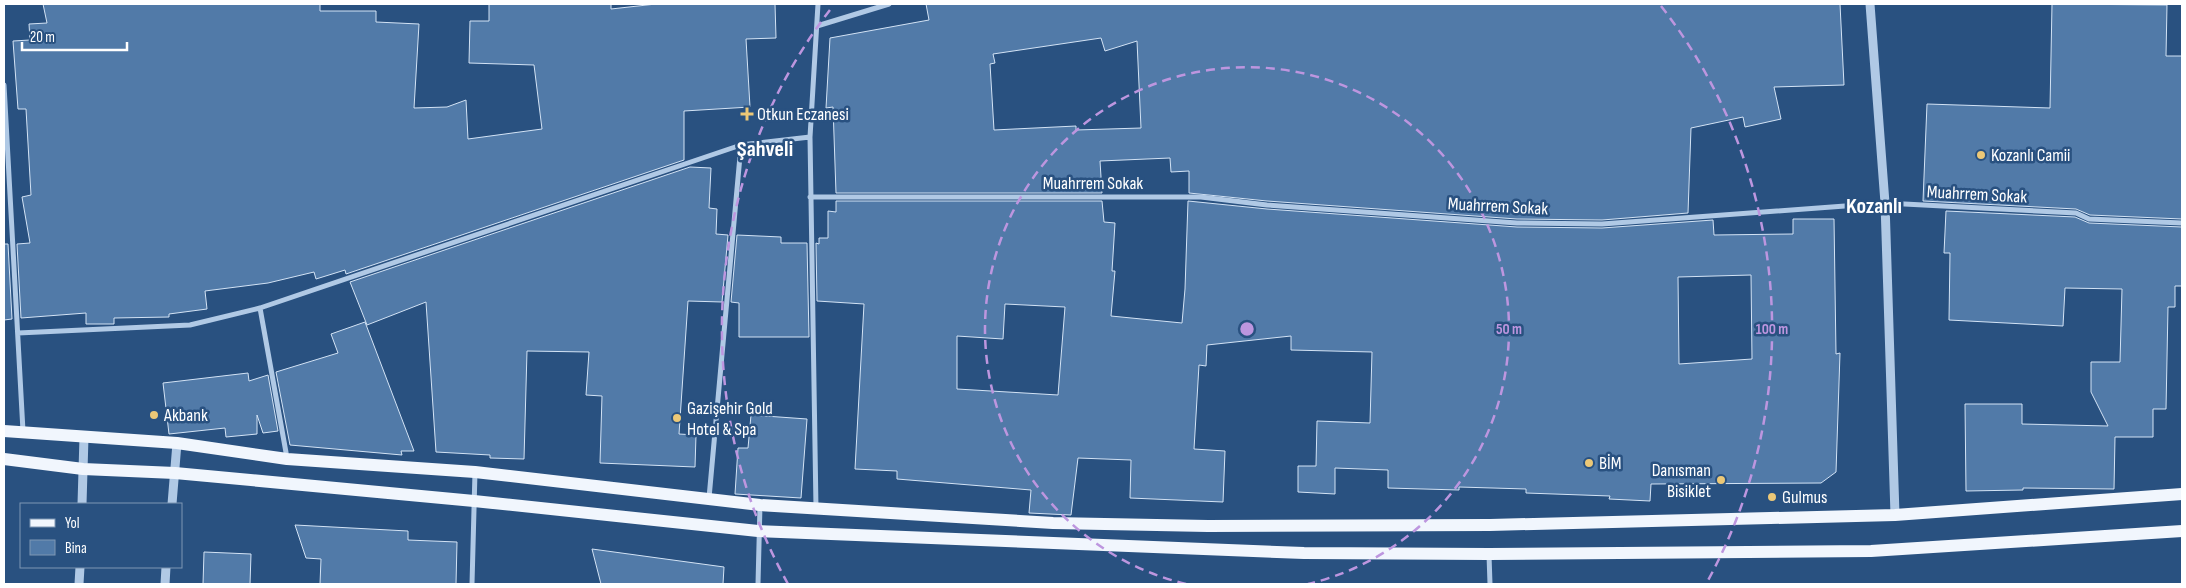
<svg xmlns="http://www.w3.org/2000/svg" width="2186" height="588" font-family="'Sofia Sans Condensed',sans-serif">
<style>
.building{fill:#517aa8;stroke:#d3e3f5;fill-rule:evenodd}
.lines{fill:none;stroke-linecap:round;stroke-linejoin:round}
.minor{stroke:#b0c9e5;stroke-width:5}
.tertiary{stroke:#b0c9e5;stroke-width:9}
.primary{stroke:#f1f6fd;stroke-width:12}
.ring{fill:none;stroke:#bd96df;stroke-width:2.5;stroke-dasharray:9 6}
.poi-dot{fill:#ecc877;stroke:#295180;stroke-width:2}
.labels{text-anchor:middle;stroke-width:5;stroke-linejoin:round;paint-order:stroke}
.poi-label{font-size:18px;fill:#fff;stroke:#295180;text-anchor:start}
.street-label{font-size:18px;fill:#fff;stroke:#295180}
.district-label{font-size:22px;font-weight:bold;fill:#fff;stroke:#295180}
.centre{fill:#bd96df;stroke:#295180;stroke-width:2.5}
.ring-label{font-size:15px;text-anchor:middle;font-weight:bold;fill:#bd96df;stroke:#295180;stroke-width:5;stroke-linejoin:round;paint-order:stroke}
</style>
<rect width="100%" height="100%" fill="#295180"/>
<path class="building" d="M43 4H320V11H376V22L419 24 414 108 447 107 466 100 468 139 542 129 534 65 469 63 470 21H489V4H611V9L656 4H775L776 38 746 39 750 107 684 111V160L346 274 345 270 316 279 314 272 268 283 205 291 207 309 169 314V317L114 318V324H86V313L21 318 17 244 30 243 22 197 31 195 26 109H18L13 41 30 40 29 24 47 23Z
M926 4H1840L1844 85 1774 87 1781 119 1745 127 1743 117 1691 128 1688 213 1602 220 1517 219 1267 201 1189 193V171L1171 172 1170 158 1100 161 1102 193H836L833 107 826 108 830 38 929 20ZM1101 38 1105 51 1137 41 1141 128 1076 130V126L994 130 990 64 995 63 993 54Z
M2052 4 2167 5 2166 56H2182V219L2090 215 2076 209 1923 201 1927 104 2050 108Z
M690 167 711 168 709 208 717 209 716 234 728 235 722 302 688 301 679 434 696 435 695 467 600 463 602 396 586 395 589 352 527 351 524 459 490 458V455L436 452 426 302 367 325 350 282Z
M836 201H1102L1104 222 1115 223 1112 271H1115L1111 316 1182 323 1185 289 1188 201 1267 209 1517 227 1602 228 1713 220 1714 235 1793 234V219H1834L1836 354 1840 353 1836 472 1821 483 1651 484 1650 501 1609 499 1610 496 1526 493V489L1459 487V490L1388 488V470L1335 468V494L1298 492V466H1316L1317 421 1370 423 1372 352 1291 350V336L1207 345 1206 366 1199 365 1194 449 1225 451 1223 502 1130 498 1131 460 1078 458 1071 515 1029 513 1031 490 897 479V471L855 469 864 304 817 301 816 243 819 244V238H828V211L836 212ZM1751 275 1752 359 1679 364 1678 277ZM1005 304 1065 307 1058 395 957 389V336L1003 339Z
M1946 211 2075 217 2089 223 2182 227V286H2175V307H2168L2166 409H2153V437H2115L2114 489 2023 488V490L1966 491 1965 404H2022V424L2108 426 2091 392V362H2120L2122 289 2065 288 2063 326 1949 320 1950 253H1944Z
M737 235 781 237V243H807L809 337H739V303L731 302Z
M4 244H8L12 319 4 320Z
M365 322 414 451H401L402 455 290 445 276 372 338 353 331 334Z
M248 373 249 381 268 375 278 431 263 433 257 415V434L226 437 225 428 169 434 163 383Z
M751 415 807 419 801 498 735 494 738 448H748Z
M295 525 408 531V540L457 542 456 584H320L321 559 306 558Z
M592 549 724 567 723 584H601Z
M204 552 251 554 250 584H203Z"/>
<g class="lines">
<path class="minor" d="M817 26 889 4
M4 85 23 431
M810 197H1201L1267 205 1517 223 1602 224 1885 203 2076 213 2089 219 2182 223
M260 308 287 458
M18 333 190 325 260 308 741 145 810 137
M709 498 741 145
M816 508 810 137 818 4
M1489 555 1490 584
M472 584 475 472
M758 584 760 505"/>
<path class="tertiary" d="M1870 4 1885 203 1895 515
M82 504 84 437
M172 504 177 443
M79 584 80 567
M165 584 166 567"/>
<path class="primary" d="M4 431 177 443 287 459 475 472 760 505 1053 523 1208 526 1490 525 1895 515 2182 494
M4 459 83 469 175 473 474 501 758 531 1304 553 1489 554 1871 551 2182 531"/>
</g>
<g class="ring">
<path d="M1186 584A262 262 0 1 1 1308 584"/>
<path d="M788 584A525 525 0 0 1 833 6M1661 6A525 525 0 0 1 1706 584"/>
</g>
<g class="poi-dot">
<path d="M744.5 106.5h5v5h5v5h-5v5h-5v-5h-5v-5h5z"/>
<circle cx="1981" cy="155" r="5"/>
<circle cx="154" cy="415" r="5"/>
<circle cx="677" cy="418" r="5"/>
<circle cx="1589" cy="463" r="5"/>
<circle cx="1721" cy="480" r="5"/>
<circle cx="1772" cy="497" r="5"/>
</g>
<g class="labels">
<g class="poi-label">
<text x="757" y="120">Otkun Eczanesi</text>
<text x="1991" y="161">Kozanlı Camii</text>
<text x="687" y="414">Gazişehir Gold<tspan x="687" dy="21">Hotel &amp; Spa</tspan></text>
<text x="164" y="421">Akbank</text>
<text x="1599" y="469">BİM</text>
<text x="1711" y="476" text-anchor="end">Danısman<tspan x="1711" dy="21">Bisiklet</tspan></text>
<text x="1782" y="503">Gulmus</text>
</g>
<g class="street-label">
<text x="1093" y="189">Muahrrem Sokak</text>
<text transform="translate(1977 194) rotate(3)" y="6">Muahrrem Sokak</text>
<text transform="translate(1498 206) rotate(3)" y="6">Muahrrem Sokak</text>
</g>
<g class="district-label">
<text x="765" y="156">Şahveli</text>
<text x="1874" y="213">Kozanlı</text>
</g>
</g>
<circle cx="1247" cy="329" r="8" class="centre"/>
<g class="ring-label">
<text x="1509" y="334">50 m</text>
<text x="1772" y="334">100 m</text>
</g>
<rect width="2186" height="588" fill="none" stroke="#ffffff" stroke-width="10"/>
<rect x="20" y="503" width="162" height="65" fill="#295180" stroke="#7f97b3"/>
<rect x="30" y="519" width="25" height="8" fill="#f1f6fd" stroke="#7f97b3"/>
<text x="65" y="528" font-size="15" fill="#ffffff">Yol</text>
<rect x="30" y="540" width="25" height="15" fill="#517aa8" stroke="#7f97b3"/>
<text x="65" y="553" font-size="15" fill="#ffffff">Bina</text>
<path d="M22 42v8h105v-8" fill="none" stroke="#ffffff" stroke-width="2.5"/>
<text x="30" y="42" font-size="15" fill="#ffffff" stroke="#295180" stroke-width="4" paint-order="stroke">20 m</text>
</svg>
